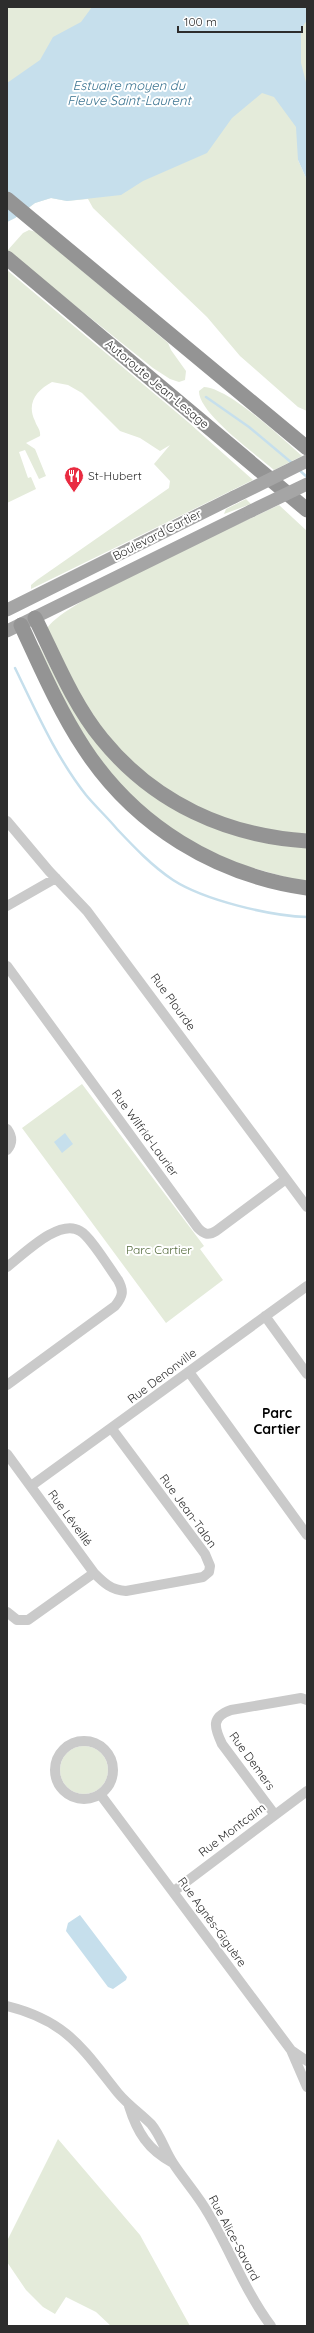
<svg xmlns="http://www.w3.org/2000/svg" width="314" height="2333" font-family="Quicksand,sans-serif">
<style>
.green{fill:#e4ebda}
.water{fill:#c6dfec}
.lines{fill:none;stroke-linecap:round;stroke-linejoin:round}
.stream{stroke:#c6dfec;stroke-width:2.5}
.minor{stroke:#cacaca;stroke-width:10}
.major{stroke:#a5a5a5;stroke-width:13}
.highway{stroke:#949494;stroke-width:15}
.major-bridge{stroke:#a5a5a5;stroke-width:13}
.labels{text-anchor:middle;stroke-width:4;stroke-linejoin:round;paint-order:stroke}
.street-label{font-size:12px;fill:#2d2d2d;stroke:#fff}
.poi-label{font-size:12px;fill:#2d2d2d;stroke:#fff;text-anchor:start}
.park-label{font-size:12px;fill:#52693a;stroke:#fff}
.water-label{font-size:13px;font-style:italic;fill:#3a7390;stroke:#fff}
.quarter-label{font-size:14px;font-weight:bold;fill:#000;stroke:#fff}
</style>
<rect width="100%" height="100%" fill="#fff"/>
<path class="green" d="M7 7H218L7 129Z
M307 7V144L298 160 307 180V411L298 407 240 356 207 317 93 208 88 199 67 201 51 198 35 203 15 218 7 222V165Z
M29 230 36 232 168 343 171 350 186 371 185 380 179 382 170 379 153 368 7 251 23 233Z
M7 270 188 422 253 480 31 589V585L37 580 169 488 170 481 154 464 170 445 160 451 140 438 120 431 82 393 68 385 52 382C37 390 26 403 35 421 37 427 41 430 40 436L26 443 35 449 46 476 39 479 25 450 19 452 28 478 31 477 36 489 7 503Z
M204 387C229 388 283 439 302 456L274 470C257 455 198 413 199 391Z
M246 499 251 504 224 514 226 509Z
M279 505 307 531V834C285 832 253 830 232 823 181 805 133 772 101 728 79 697 64 663 47 629 59 602 242 523 279 505Z
M39 645 65 695 147 789 307 847V883L225 860 165 827 122 789 82 737 37 647Z
M82 1084 204 1246 200 1249 223 1280 166 1323 22 1128Z
M60 1770a24 24 0 1 1 48 0a24 24 0 1 1-48 0Z
M58 2139 140 2235 190 2326H111L96 2312 66 2297 55 2314 43 2307 26 2290 7 2262V2241Z"/>
<path class="water" d="M92 7H307V20L301 29V63L307 86V180L298 160 296 127 274 97 262 93 232 118 207 153 143 181 121 195 67 201 51 198 35 203 15 218 7 222V83L40 60 53 37 81 22Z
M65 1133 73 1144 62 1153 54 1142Z
M80 1915 127 1977 126 1980 113 1989 108 1987 66 1931 68 1923Z"/>
<g class="lines">
<path class="stream" d="M206 397 249 427 292 463
M298 469 307 477
M15 668C36 711 56 757 86 795 96 807 107 817 117 829 134 847 152 866 173 880 204 900 270 916 307 917"/>
<path class="minor" d="M7 821 49 871 87 911 307 1207
M7 906 56 878
M7 966 198 1228C204 1234 208 1236 216 1231L286 1179
M7 1129C12 1136 13 1143 7 1150
M7 1267C24 1254 59 1218 80 1231 90 1236 110 1269 118 1280 124 1291 123 1296 115 1306L7 1385
M265 1316 307 1374
M189 1372 307 1535
M7 1454 94 1573C104 1583 111 1590 126 1591L203 1577 209 1572 210 1566 205 1554 112 1429
M31 1486 307 1286
M7 1612 17 1620H28L94 1573
M55 1770a29 29 0 1 1 58 0a29 29 0 1 1-58 0Z
M100 1794 291 2050 307 2061
M275 1815 222 1744C214 1727 211 1717 231 1710L301 1698 307 1700
M174 1891 307 1791
M7 2006C67 2021 82 2048 118 2093 128 2105 140 2113 151 2124 161 2136 165 2151 173 2163 184 2180 198 2195 208 2213 230 2250 245 2291 271 2326
M291 2050 307 2087
M129 2106C137 2132 148 2150 173 2163"/>
<path class="major" d="M7 610 234 497
M7 631 251 511"/>
<path class="highway" d="M7 199 307 448
M7 258 307 510
M35 618C55 658 73 704 102 739 154 803 227 836 307 841
M21 625C40 666 59 710 84 748 135 826 216 875 307 888"/>
<path class="major-bridge" d="M234 497 307 461
M251 511 307 484"/>
</g>
<defs>
<symbol id="restaurant-pin" viewBox="-11 -11 22 30"><path d="M0 17L-7.5 6A9.5 9.5 0 1 1 7.5 6Z" fill="#e92b41" stroke="#fff"/><path d="M-5-6h1v4h1v-4h1v4h1v-4h1v5L-1.5 .5V6h-2V.5L-5-1ZM5-6V6H3V1.5H1.5Q1.5-4 5-6Z" fill="#fff"/></symbol>
</defs>
<g fill-rule="evenodd">
<use href="#restaurant-pin" x="63" y="465" width="22" height="30"/>
</g>
<g class="labels">
<g class="street-label">
<text transform="translate(157 384) rotate(40)" y="4">Autoroute Jean-Lesage</text>
<text transform="translate(157 535) rotate(-27)" y="4">Boulevard Cartier</text>
<text transform="translate(173 1002) rotate(54)" y="4">Rue Plourde</text>
<text transform="translate(145 1133) rotate(54)" y="4">Rue Wilfrid-Laurier</text>
<text transform="translate(162 1376) rotate(-37)" y="4">Rue Denonville</text>
<text transform="translate(188 1511) rotate(54)" y="4">Rue Jean-Talon</text>
<text transform="translate(70 1518) rotate(54)" y="4">Rue Léveillé</text>
<text transform="translate(252 1761) rotate(54)" y="4">Rue Demers</text>
<text transform="translate(232 1830) rotate(-37)" y="4">Rue Montcalm</text>
<text transform="translate(212 1922) rotate(54)" y="4">Rue Agnès-Giguère</text>
<text transform="translate(234 2238) rotate(62)" y="4">Rue Alice-Savard</text>
</g>
<g class="poi-label">
<text x="88" y="480">St-Hubert</text>
</g>
<g class="park-label">
<text x="159" y="1254">Parc Cartier</text>
</g>
<g class="water-label">
<text x="129" y="90">Estuaire moyen du<tspan x="129" dy="15">Fleuve Saint-Laurent</tspan></text>
</g>
<g class="quarter-label">
<text x="277" y="1418">Parc<tspan x="277" dy="16">Cartier</tspan></text>
</g>
</g>
<rect width="314" height="2333" fill="none" stroke="#2d2d2d" stroke-width="16"/>
<path d="M178 26v6h124v-6" fill="none" stroke="#2d2d2d" stroke-width="2"/>
<text x="184" y="26" font-size="12" fill="#2d2d2d" stroke="#ffffff" stroke-width="3" paint-order="stroke">100 m</text>
</svg>
